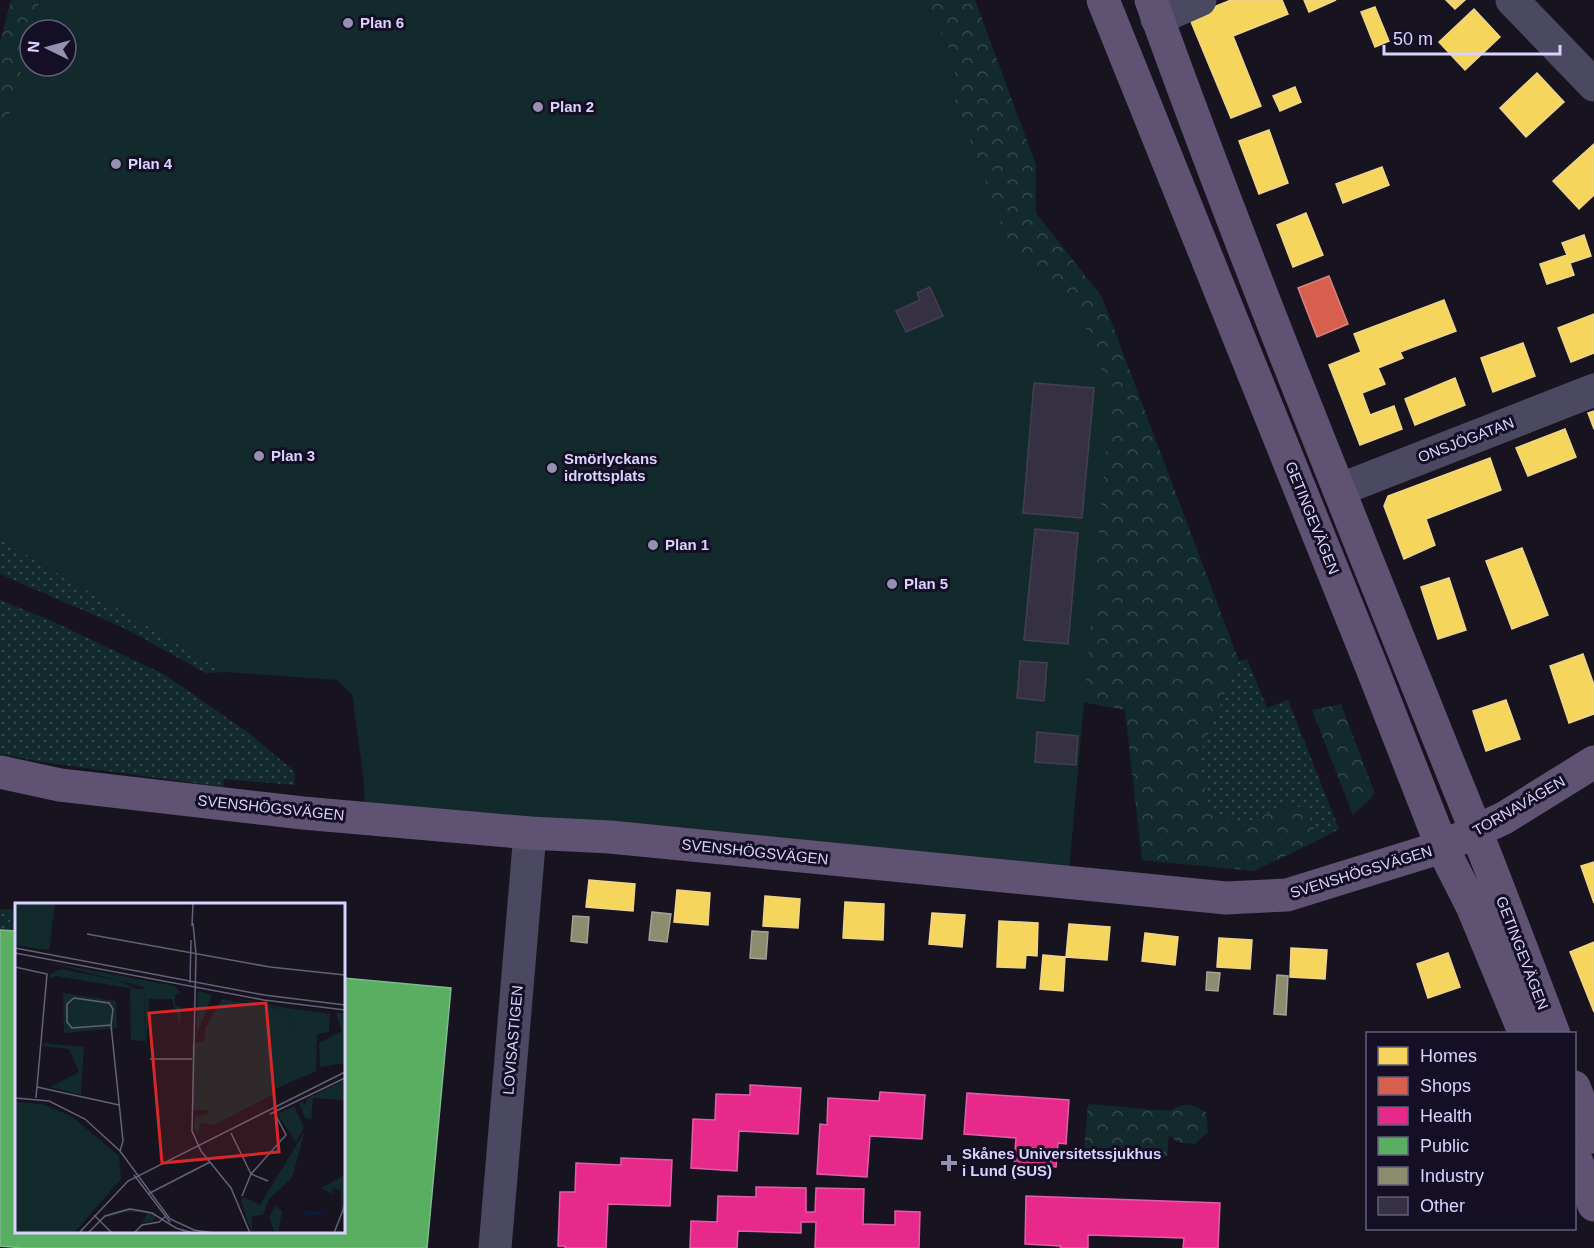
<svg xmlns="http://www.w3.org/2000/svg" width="1594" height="1248" font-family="Arial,sans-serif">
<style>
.grass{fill:url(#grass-dots)}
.forest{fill:url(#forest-crowns)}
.garden{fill:#132a2d}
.homes{fill:#f6d55c;stroke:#eed48d;stroke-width:1.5}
.shops{fill:#d6604d;stroke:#d78282;stroke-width:1.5}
.health{fill:#e7298a;stroke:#e35cad;stroke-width:1.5}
.public{fill:#5aae61;stroke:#80b990;stroke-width:1.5}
.industry{fill:#8c8c6e;stroke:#a3a19a;stroke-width:1.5}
.building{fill:#353142;stroke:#433e53;stroke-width:1.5}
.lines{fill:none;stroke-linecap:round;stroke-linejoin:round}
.minor{stroke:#4b4861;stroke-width:33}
.major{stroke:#605272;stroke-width:33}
.poi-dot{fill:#9690b1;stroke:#140f25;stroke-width:2}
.labels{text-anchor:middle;stroke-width:6;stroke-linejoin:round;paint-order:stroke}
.poi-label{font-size:15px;font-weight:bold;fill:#dad2ff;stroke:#140f25;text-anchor:start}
.street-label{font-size:15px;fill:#dad2ff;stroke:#140f25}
.inset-river{fill:none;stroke:#0b1a40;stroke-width:3}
.inset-road{fill:none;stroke:#656079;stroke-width:1.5}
.view{fill:#d62828;fill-opacity:0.15;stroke:#d62828;stroke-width:3}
.inset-edge{fill:none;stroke:#dad2ff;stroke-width:3}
</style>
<defs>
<pattern id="grass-dots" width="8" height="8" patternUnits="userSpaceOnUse" patternTransform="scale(1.5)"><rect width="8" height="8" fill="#132a2d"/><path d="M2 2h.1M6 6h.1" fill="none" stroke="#35484c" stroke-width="1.8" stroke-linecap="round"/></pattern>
<pattern id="forest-crowns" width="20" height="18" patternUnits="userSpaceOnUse" patternTransform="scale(1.5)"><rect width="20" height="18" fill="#132a2d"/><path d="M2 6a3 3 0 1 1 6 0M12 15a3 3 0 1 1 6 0" fill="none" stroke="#35484c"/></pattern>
</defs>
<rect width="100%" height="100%" fill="#171420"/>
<path class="grass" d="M0 539 225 672 206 673 124 628 0 574Z
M0 600 54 622 165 675 250 734 295 772 294 785 224 779 223 787 42 762 0 754Z
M1247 659 1267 708 1288 700 1339 829 1319 840 1305 808 1285 805 1242 826 1209 809 1199 755 1239 661Z
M0 909 16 910V931L0 930Z"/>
<path class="forest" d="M11 0H40L32 30H30V38L0 151V42Z
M924 0H975L1036 165V213L1102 297 1239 661 1199 755 1209 809 1242 826 1285 805 1305 808 1319 840 1254 871 1142 860 1125 710 1082 702 1111 398 401 592 1006 237 955 101 954 59Z
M1341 704 1375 794 1353 815 1312 710Z
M1088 1104 1170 1111C1187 1101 1190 1104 1206 1112L1208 1132 1195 1144 1177 1142 1169 1135 1167 1156 1084 1148Z"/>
<path class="garden" d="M40 0H924L954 59 955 101 1006 237 1085 325 1111 398 1068 883 365 817 364 782 352 694 337 680 225 672 0 539V151L30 38V66H66V30H32Z"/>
<path class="homes" d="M1231 0H1282L1288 14 1233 36 1261 106 1231 118 1189 17Z
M1304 0H1336L1309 12Z
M1446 0H1465L1455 9Z
M1375 7 1389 41 1375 47 1361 12Z
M1474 9 1500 37 1465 70 1439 42Z
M1537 73 1564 102 1526 137 1500 108Z
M1295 87 1301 102 1280 111 1273 96Z
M1269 130 1288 183 1259 194 1239 141Z
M1594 144V195L1579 209 1553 181Z
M1382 167 1389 185 1343 203 1336 184Z
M1306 213 1323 255 1293 267 1277 225Z
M1584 235 1591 256 1570 263 1574 275 1547 284 1540 264 1567 255 1562 243Z
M1444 300 1456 331 1400 352 1403 358 1378 368 1385 384 1362 393 1370 415 1394 406 1402 429 1360 445 1329 365 1361 352 1354 334Z
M1594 314V353L1571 362 1558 328Z
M1523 343 1535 376 1493 392 1481 358Z
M1455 378 1465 405 1415 425 1405 399Z
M1594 411V429L1588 413Z
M1565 429 1576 457 1528 476 1516 448Z
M1490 458 1501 490 1426 519 1435 545 1404 559 1384 506 1388 496Z
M1522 548 1548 615 1512 629 1486 561Z
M1449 578 1466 630 1438 639 1421 587Z
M1583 654 1594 685V714L1569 723 1550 666Z
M1506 700 1520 739 1486 751 1473 711Z
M1594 862V903L1581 866Z
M589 880 635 884 633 911 586 907Z
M677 890 710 893 708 925 674 922Z
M765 896 800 899 798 928 763 926Z
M845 902 884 904 883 940 843 938Z
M932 913 965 915 962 947 929 944Z
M999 921 1038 923 1037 956 1026 955 1025 968 997 967Z
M1069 924 1110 927 1107 960 1066 957Z
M1145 933 1178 937 1175 965 1142 961Z
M1219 938 1252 940 1250 969 1217 967Z
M1594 942V1012L1570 952Z
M1291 948 1327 950 1325 979 1290 977Z
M1448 953 1460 987 1428 998 1417 964Z
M1043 955 1065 957 1063 991 1040 989Z"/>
<path class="shops" d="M1329 276 1348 324 1317 337 1298 288Z"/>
<path class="health" d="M750 1085 801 1088 798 1134 739 1131 737 1171 691 1168 693 1119 715 1120 716 1094 750 1095Z
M880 1092 925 1095 922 1139 870 1136 867 1177 817 1174 820 1124 827 1125 828 1098 879 1101Z
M967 1093 1069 1100 1066 1144 1058 1143 1056 1167 1014 1164 1016 1138 964 1134Z
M621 1158 672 1160 670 1206 608 1204 606 1248H565V1246H558L560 1192H575L576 1163 621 1165Z
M756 1187 806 1188V1212H815L816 1188 864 1189 863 1224 895 1225V1211L920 1212 919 1248H815L816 1222H801V1233L738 1231 737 1248H690L691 1221 717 1222 718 1196 756 1197Z
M1026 1196 1220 1203 1218 1248H1183L1184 1238 1088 1235V1248H1060L1061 1246 1025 1244Z"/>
<path class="public" d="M0 930 16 931V1232H344V978L451 988 427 1248H23L0 1246Z"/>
<path class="industry" d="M652 912 671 914 667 942 649 940Z
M573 916 589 917 587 943 571 941Z
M752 931 768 932 766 959 750 958Z
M1207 972 1220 973 1218 991 1206 990Z
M1277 975 1288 976 1286 1015 1274 1014Z"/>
<path class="building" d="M930 287 943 316 906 332 896 311 920 300 917 293Z
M1034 383 1094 388 1082 518 1023 513Z
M1035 529 1078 533 1068 644 1024 640Z
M1020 661 1047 663 1044 701 1017 698Z
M1037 732 1078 736 1076 765 1035 762Z"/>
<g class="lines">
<path class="minor" d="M1512 0 1594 85
M1157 19 1200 0
M1339 490 1594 390
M495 1248 530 833"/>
<path class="major" d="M1103 0 1372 668 1442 847 1472 906 1525 1034
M1151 0C1246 264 1353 524 1457 784 1491 867 1522 950 1554 1034
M0 772 60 785 303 813 530 833 610 837 1226 898 1287 895 1442 847 1504 818 1594 762
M1574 1087 1594 1137
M1574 1155 1594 1205"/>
</g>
<g class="poi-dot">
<circle cx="348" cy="23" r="6"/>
<circle cx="538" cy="107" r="6"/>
<circle cx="116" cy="164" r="6"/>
<circle cx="259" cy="456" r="6"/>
<circle cx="552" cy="468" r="6"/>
<circle cx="653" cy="545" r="6"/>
<circle cx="892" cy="584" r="6"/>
<path d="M946 1154h6v6h6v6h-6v6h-6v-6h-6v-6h6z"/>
</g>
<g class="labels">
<g class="poi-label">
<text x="360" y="28">Plan 6</text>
<text x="550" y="112">Plan 2</text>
<text x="128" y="169">Plan 4</text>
<text x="271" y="461">Plan 3</text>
<text x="564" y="464">Smörlyckans<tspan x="564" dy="17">idrottsplats</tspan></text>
<text x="665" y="550">Plan 1</text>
<text x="904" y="589">Plan 5</text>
<text x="962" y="1159">Skånes Universitetssjukhus<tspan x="962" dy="17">i Lund (SUS)</tspan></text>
</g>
<g class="street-label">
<text transform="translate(1466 440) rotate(-21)" y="5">ONSJÖGATAN</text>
<text transform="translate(1312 518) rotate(68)" y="5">GETINGEVÄGEN</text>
<text transform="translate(1519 806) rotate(-30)" y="5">TORNAVÄGEN</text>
<text transform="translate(271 808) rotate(6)" y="5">SVENSHÖGSVÄGEN</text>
<text transform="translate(755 852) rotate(6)" y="5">SVENSHÖGSVÄGEN</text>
<text transform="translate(1361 872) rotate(-17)" y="5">SVENSHÖGSVÄGEN</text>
<text transform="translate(1522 953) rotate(69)" y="5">GETINGEVÄGEN</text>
<text transform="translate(513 1040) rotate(-85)" y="5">LOVISASTIGEN</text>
</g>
</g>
<g transform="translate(15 903)">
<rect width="330" height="330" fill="#171420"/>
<path d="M31 59 160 83 165 89 160 92V103H166L165 122 157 96H134L131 151 129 84ZM46 66 105 78 121 86 41 73 35 76V71ZM183 88 197 92 181 134ZM330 177V197L298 195 296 216 290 215 284 200 288 198 289 203 293 195ZM279 203 289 224 281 239 262 211ZM290 228 277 275 254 296 248 312 237 313V330L226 298 228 294 245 302ZM260 303 267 308 263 330H260L254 315ZM112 305 125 306 142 310 138 318 127 320 132 311 128 309H109L91 315 89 312Z" fill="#132a2d"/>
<path d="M0 0H40L34 47 0 42ZM48 90 101 98 102 125 49 130ZM208 93 272 105 291 143 288 144 270 107ZM28 140 69 144 66 192 35 184 64 169 54 146 27 143ZM261 185 259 191 199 222 185 220 183 231 179 225 180 214 193 211 194 207H223L229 199ZM330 272V308L326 307V287L318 285 317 291 306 285Z" fill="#132a2d"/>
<path d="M0 199 27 201 56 213 104 253 106 276 59 330H0Z" fill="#132a2d"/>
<path d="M115 86H129L130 138 116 137ZM207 96 270 107 288 144 272 105 315 111 314 129 302 131 301 168 237 196 223 207H177V141L190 137V126ZM321 110H330V160L305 164 304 140 327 128Z" fill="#132a2d"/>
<path class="inset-river" d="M289 313 291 309 308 311"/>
<path class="inset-road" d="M178 20 181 51 177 228 186 248 216 285 235 330M177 23 178 0M72 31 255 64 330 72M0 45 249 92 330 102M0 50 249 97 330 107M0 64 32 71 21 195M175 80 176 37M96 122 57 125 52 119V101L59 95 94 100 98 106 96 122 108 238 105 248M135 156H177M22 184 104 202M0 195 34 198 70 216 105 248 155 316 179 327M255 211 330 175M216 230 236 271 253 278M119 272 155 319M133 291 195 259M227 293 236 271 271 232 259 209M79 312 97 330M178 327 200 330M64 330 113 278 330 169M73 330 90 313 115 306 137 310 161 325 178 330M119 330 127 322 144 319 151 313M319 330 330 302"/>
<path class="view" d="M251 100 264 249 147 260 134 110Z"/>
<rect width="330" height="330" class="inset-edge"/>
</g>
<rect x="1366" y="1032" width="210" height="198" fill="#140f25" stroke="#635d7c" stroke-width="1.5"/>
<rect x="1378" y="1047" width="30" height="18" fill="#f6d55c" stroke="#635d7c" stroke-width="1.5"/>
<text x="1420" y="1062" font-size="18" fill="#dad2ff">Homes</text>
<rect x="1378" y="1077" width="30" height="18" fill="#d6604d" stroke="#635d7c" stroke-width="1.5"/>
<text x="1420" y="1092" font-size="18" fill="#dad2ff">Shops</text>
<rect x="1378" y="1107" width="30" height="18" fill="#e7298a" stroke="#635d7c" stroke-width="1.5"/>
<text x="1420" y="1122" font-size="18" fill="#dad2ff">Health</text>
<rect x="1378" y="1137" width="30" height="18" fill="#5aae61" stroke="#635d7c" stroke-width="1.5"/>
<text x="1420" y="1152" font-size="18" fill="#dad2ff">Public</text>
<rect x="1378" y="1167" width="30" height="18" fill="#8c8c6e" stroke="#635d7c" stroke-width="1.5"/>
<text x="1420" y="1182" font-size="18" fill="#dad2ff">Industry</text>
<rect x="1378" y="1197" width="30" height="18" fill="#353142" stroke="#635d7c" stroke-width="1.5"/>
<text x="1420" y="1212" font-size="18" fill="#dad2ff">Other</text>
<g transform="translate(48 48) rotate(275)"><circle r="28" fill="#140f25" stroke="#635d7c" stroke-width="1.5"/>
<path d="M0-4.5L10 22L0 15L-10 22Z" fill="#9690b1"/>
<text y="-9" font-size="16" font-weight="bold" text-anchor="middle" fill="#dad2ff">N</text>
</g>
<path d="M1384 45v9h176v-9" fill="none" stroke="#dad2ff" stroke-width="3"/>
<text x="1393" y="45" font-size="18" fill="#dad2ff" stroke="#140f25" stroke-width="4.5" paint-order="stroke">50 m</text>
</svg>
